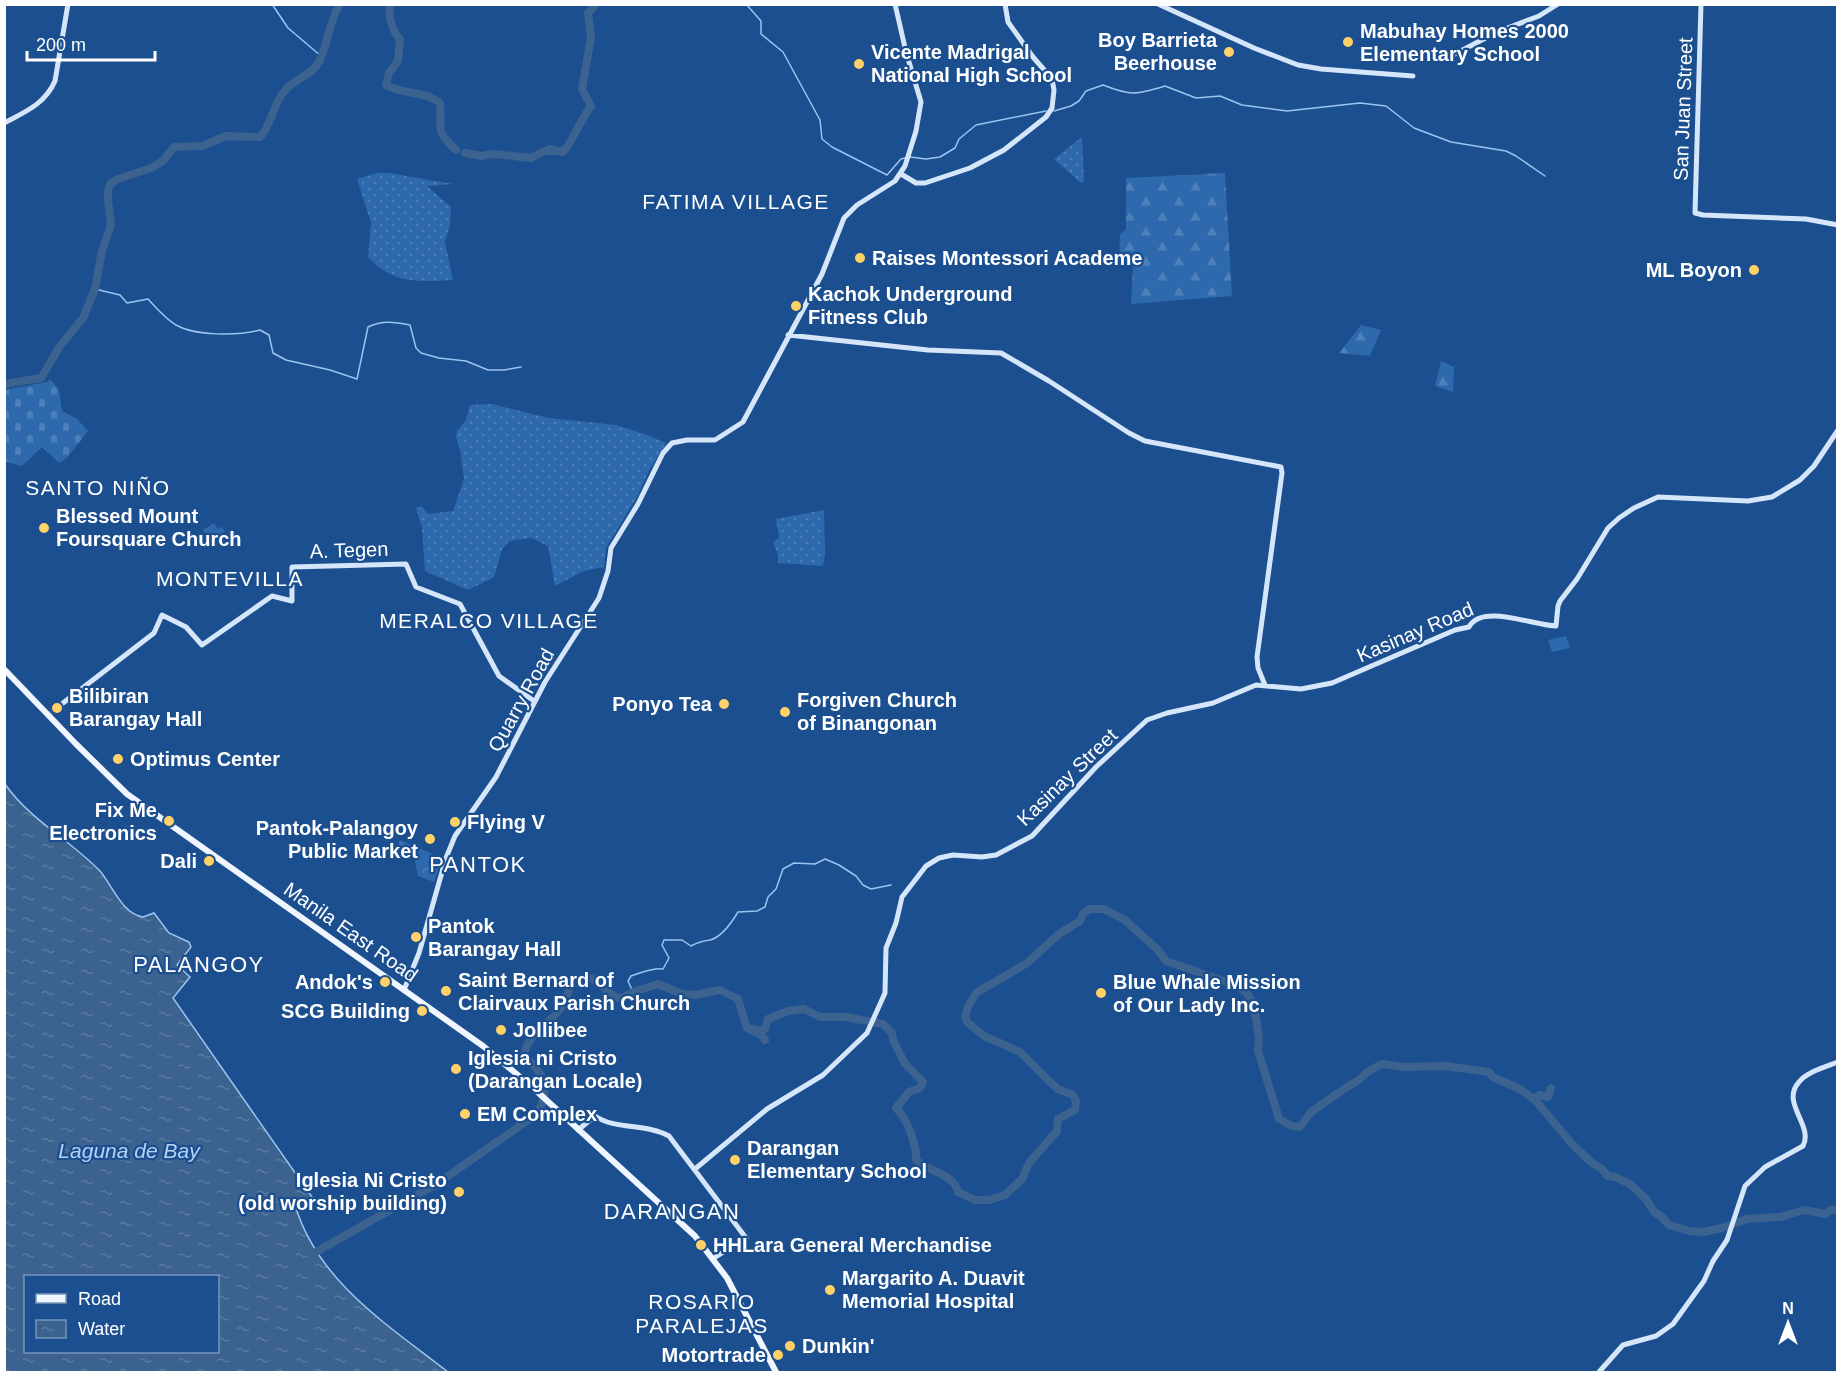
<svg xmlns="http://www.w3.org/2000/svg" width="1842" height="1377" font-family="Helvetica,sans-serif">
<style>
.grass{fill:url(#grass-dots)}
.forest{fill:url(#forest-firs)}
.cemetery{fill:url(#cemetery-stones)}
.park{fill:url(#park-crowns)}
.garden{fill:#2e69ad}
.water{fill:url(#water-ripples);stroke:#9cc4f0;stroke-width:1.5;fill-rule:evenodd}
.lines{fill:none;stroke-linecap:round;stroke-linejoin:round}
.stream{stroke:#9cc4f0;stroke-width:1.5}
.river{stroke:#3c6290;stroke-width:8}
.secondary-tunnel{stroke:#3d69a0;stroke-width:5;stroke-dasharray:5 2.5;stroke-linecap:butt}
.secondary{stroke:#d6e6fa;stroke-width:5}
.primary{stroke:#f0f6ff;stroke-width:6}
.poi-dot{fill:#ffd166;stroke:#1b4f8f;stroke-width:2}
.labels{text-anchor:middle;stroke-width:4.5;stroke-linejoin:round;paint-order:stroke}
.poi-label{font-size:20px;font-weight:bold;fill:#fff;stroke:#1b4f8f;text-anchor:start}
.street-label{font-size:20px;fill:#fff;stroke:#1b4f8f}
.neighbourhood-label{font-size:21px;letter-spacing:1.5px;fill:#fff;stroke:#1b4f8f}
.water-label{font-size:21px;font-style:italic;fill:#b5d3f5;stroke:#1b4f8f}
.quarter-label{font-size:22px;letter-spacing:1.5px;fill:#fff;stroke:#1b4f8f}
</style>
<defs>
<pattern id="grass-dots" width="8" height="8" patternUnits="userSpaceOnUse" patternTransform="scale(1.5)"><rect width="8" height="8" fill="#2e69ad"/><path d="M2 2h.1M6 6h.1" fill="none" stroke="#4d80b9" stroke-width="1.8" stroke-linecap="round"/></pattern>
<pattern id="forest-firs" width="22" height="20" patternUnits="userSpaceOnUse" patternTransform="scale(1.5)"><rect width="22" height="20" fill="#2e69ad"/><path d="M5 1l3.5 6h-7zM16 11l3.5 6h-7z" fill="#4d80b9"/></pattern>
<pattern id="cemetery-stones" width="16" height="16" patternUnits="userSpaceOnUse" patternTransform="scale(1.5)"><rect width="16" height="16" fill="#2e69ad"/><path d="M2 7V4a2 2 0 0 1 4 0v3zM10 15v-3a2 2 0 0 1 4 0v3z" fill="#4d80b9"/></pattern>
<pattern id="park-crowns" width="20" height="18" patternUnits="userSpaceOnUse" patternTransform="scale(1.5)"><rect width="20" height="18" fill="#2e69ad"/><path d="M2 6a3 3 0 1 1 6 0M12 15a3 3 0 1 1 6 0" fill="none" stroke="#4d80b9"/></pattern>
<pattern id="water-ripples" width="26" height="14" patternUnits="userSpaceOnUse" patternTransform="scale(1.5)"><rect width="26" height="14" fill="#3c6290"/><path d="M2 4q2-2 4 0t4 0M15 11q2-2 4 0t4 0" fill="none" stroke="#597aa1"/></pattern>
</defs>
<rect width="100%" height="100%" fill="#1b4f8f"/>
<path class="grass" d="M1082 137 1084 181 1081 183 1054 159Z
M377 173H389L453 184 427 186 451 207 450 225 445 242 453 280C419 282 392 284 368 257L371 223 357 179Z
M492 404 549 418 616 425 647 435 666 443 649 471 637 497 606 548 604 567 584 571 555 586 548 546 532 538 509 541 502 550 494 577 468 590 425 571 422 527 416 508 421 506 428 514 453 511 464 479 460 449 456 437 457 431 466 420 470 405Z
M824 510 825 554 823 566 778 563V555L773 542 779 538 776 519Z"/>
<path class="forest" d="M1225 173 1232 296 1131 304 1133 265 1119 264 1120 234 1126 230V178Z
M1361 325 1381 330 1370 356 1339 353Z
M1441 361 1454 367 1453 392 1435 386Z"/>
<path class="cemetery" d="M50 379 59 390 62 411 77 419 88 431 67 458 59 463 42 447 23 465 20 466 5 461V390L47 382Z"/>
<path class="park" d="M400 840 442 858 434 882 418 876 414 857 396 851Z"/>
<path class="garden" d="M214 523 218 529 221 527 225 531 221 534 225 540 214 547 203 530Z
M1566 636 1570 648 1552 652 1548 640Z"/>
<path class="water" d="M5 784C30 820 70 840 100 871 112 885 123 915 143 917L154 913 169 933 189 942 191 947 177 965 190 977 173 998 312 1197 295 1205C318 1282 388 1325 448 1372H5ZM26 1276H218V1352H26Z"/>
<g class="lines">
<path class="stream" d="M272 4 288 28 321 56
M746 4 761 21V34L783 52 820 120 822 139 832 147 887 175 901 159 905 158
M1054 111 1071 106 1079 101 1086 91 1103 85C1131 96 1136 95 1165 86L1196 98 1220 96 1242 105 1287 111 1360 103 1386 106 1414 128 1451 142 1506 151 1516 156 1545 176
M910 157 926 159 940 157 955 148 959 139 976 125 1046 111
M95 289 120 295 127 303 148 299C156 308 166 319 176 325 195 336 239 336 260 330L269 335 273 353 286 360 330 370 357 379 368 327C382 320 395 322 410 325L416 348 421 353 439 358 466 361 488 370H504L521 367
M633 992 628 981 631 976C639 973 654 967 663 969L669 958 662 945 664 940H682L691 946C698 942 702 941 710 940 722 937 732 922 738 912L757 911 765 907 768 897 776 889 783 869 794 863 815 864 825 859 839 865 856 876 863 885 871 889 891 885"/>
<path class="river" d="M390 4C388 16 392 31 400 39L398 61 389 73 386 85C403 95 424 90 440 103 442 129 434 130 456 150
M465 153 482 156 493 154 531 158 544 151H554L549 149 563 152C574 140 580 120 591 106L582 89 591 37 588 13 596 4
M4 384 41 378 60 346 83 318 95 289 102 251 111 225 108 200V191L110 184 118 179 151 168 163 161 174 147 202 146 226 136 260 137C271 127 273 102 287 88 296 79 313 74 319 62 328 44 329 21 340 4
M752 1029 762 1031 765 1029 768 1019 788 1011 804 1009 820 1017H846L883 1024 892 1033 893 1040 905 1064 923 1082 920 1088 909 1092 896 1108C907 1118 917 1146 916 1160 929 1172 954 1174 958 1192L975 1200H989L1005 1195 1022 1179 1029 1163 1057 1131 1058 1119 1075 1110 1076 1101 1073 1095 1058 1089 1048 1080 1020 1052 984 1036 967 1022 965 1016 968 1007 976 993 1027 963 1059 934 1080 921 1083 914 1089 909H1104L1125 920 1158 950 1166 961 1235 985 1246 992 1253 1002 1255 1012 1259 1038 1258 1051 1277 1112 1279 1119 1292 1126 1300 1127 1311 1112 1344 1089 1359 1080 1367 1072 1382 1064 1405 1067 1444 1066 1489 1072 1493 1077 1520 1089 1535 1100 1539 1095 1548 1097 1551 1088
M1535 1100 1572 1144 1592 1163 1601 1168 1608 1176 1616 1177 1631 1185 1646 1199 1654 1212 1662 1217 1669 1225 1690 1231 1703 1232 1726 1227 1746 1219 1781 1217 1804 1210 1826 1214 1830 1210H1838
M316 1252 438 1183 537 1114C551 1090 545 1073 524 1056 528 1026 564 1023 570 985 598 965 599 993 621 999L633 992 658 984 682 994 694 995 720 990 738 999 747 1028 760 1034 765 1040"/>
<path class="secondary-tunnel" d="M48 715 63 703"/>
<path class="secondary" d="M1158 4 1254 48 1298 65 1321 69 1413 76
M1701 4 1695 213 1703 215 1806 219 1838 225
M1455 54 1497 32 1539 16 1558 4
M4 123C25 112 45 104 55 81L68 4
M901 174 916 183H925L970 168 1004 150 1046 117 1052 108 1054 90 1052 79 1033 57 1008 22 1005 4
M788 335 928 350 1001 353 1049 381 1129 433 1145 441 1281 467 1282 473 1257 657 1258 668 1265 685
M63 703 154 633 162 615 186 627 202 645 272 596 292 601V567L406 564 416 587 460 604 499 676 534 701
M404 990 419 953 446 858 455 836 496 777 545 682 599 598 608 571 611 548 638 504 663 453 672 443 687 440H715L743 422 822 274 844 218 857 205 895 181 905 166 916 131 921 102 906 52 895 4
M578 1130 595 1116C615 1130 645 1123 669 1136L746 1238 714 1258
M695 1169 767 1109 823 1075 867 1033 885 993 886 948 896 923 902 897 926 866 939 858 953 855 982 857 996 855 1032 836 1096 767 1147 720 1167 713 1213 703 1256 685 1301 689 1332 683 1455 630 1469 627C1482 603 1535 626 1556 626L1558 606 1560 601 1577 579 1608 528 1619 518 1634 508 1658 497 1748 501 1772 497 1800 480 1814 466 1838 430
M1599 1372 1623 1345 1656 1336 1673 1324 1704 1281 1713 1261 1727 1240 1745 1186 1765 1167 1803 1146C1814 1125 1780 1103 1799 1082 1807 1072 1825 1067 1838 1062"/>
<path class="primary" d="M4 669 76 744 127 794 483 1046 531 1086 695 1236 727 1278 776 1372"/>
</g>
<g class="poi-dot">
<circle cx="1348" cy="42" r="6"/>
<circle cx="1229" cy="52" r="6"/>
<circle cx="859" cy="64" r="6"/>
<circle cx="860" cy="258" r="6"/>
<circle cx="1754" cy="270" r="6"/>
<circle cx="796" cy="306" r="6"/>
<circle cx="44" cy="528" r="6"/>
<circle cx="724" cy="704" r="6"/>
<circle cx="57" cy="708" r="6"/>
<circle cx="785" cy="712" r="6"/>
<circle cx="118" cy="759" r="6"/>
<circle cx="169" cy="821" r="6"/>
<circle cx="455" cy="822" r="6"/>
<circle cx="430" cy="839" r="6"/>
<circle cx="209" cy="861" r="6"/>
<circle cx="416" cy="937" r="6"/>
<circle cx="385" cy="982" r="6"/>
<circle cx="446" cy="991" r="6"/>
<circle cx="1101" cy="993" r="6"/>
<circle cx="422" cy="1011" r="6"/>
<circle cx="501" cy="1030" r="6"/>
<circle cx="456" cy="1069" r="6"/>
<circle cx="465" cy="1114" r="6"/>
<circle cx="735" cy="1160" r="6"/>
<circle cx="459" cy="1192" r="6"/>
<circle cx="701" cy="1245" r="6"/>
<circle cx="830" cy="1290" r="6"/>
<circle cx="790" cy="1346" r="6"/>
<circle cx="778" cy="1355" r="6"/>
</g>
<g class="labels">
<g class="poi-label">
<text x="1360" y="38">Mabuhay Homes 2000<tspan x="1360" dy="23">Elementary School</tspan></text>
<text x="1217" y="47" text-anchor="end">Boy Barrieta<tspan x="1217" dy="23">Beerhouse</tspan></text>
<text x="871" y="59">Vicente Madrigal<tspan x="871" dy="23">National High School</tspan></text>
<text x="872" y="265">Raises Montessori Academe</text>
<text x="1742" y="277" text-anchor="end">ML Boyon</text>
<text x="808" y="301">Kachok Underground<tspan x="808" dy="23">Fitness Club</tspan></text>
<text x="56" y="523">Blessed Mount<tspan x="56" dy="23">Foursquare Church</tspan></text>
<text x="69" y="703">Bilibiran<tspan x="69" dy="23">Barangay Hall</tspan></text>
<text x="797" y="707">Forgiven Church<tspan x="797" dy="23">of Binangonan</tspan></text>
<text x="712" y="711" text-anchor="end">Ponyo Tea</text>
<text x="130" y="766">Optimus Center</text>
<text x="157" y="817" text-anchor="end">Fix Me<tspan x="157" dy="23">Electronics</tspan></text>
<text x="467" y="829">Flying V</text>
<text x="418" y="835" text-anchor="end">Pantok-Palangoy<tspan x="418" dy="23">Public Market</tspan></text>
<text x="197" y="868" text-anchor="end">Dali</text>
<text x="428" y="933">Pantok<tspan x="428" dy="23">Barangay Hall</tspan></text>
<text x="458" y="987">Saint Bernard of<tspan x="458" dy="23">Clairvaux Parish Church</tspan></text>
<text x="373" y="989" text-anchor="end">Andok's</text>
<text x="1113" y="989">Blue Whale Mission<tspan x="1113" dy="23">of Our Lady Inc.</tspan></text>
<text x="410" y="1018" text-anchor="end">SCG Building</text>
<text x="513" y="1037">Jollibee</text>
<text x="468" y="1065">Iglesia ni Cristo<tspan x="468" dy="23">(Darangan Locale)</tspan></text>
<text x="477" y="1121">EM Complex</text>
<text x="747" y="1155">Darangan<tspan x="747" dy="23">Elementary School</tspan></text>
<text x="447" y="1187" text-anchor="end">Iglesia Ni Cristo<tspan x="447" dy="23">(old worship building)</tspan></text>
<text x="713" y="1252">HHLara General Merchandise</text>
<text x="842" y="1285">Margarito A. Duavit<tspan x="842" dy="23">Memorial Hospital</tspan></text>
<text x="802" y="1353">Dunkin'</text>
<text x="766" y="1362" text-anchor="end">Motortrade</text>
</g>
<g class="street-label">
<text transform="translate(1683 109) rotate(-88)" y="7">San Juan Street</text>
<text transform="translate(349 550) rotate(-2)" y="7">A. Tegen</text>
<text transform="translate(1415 632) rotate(-23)" y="7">Kasinay Road</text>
<text transform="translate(521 700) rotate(-61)" y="7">Quarry Road</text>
<text transform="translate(1067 777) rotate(-44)" y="7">Kasinay Street</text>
<text transform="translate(351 932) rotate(35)" y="7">Manila East Road</text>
</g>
<g class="neighbourhood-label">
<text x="736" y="209">FATIMA VILLAGE</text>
<text x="98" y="495">SANTO NIÑO</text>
<text x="230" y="586">MONTEVILLA</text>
<text x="489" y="628">MERALCO VILLAGE</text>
<text x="702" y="1309">ROSARIO<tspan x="702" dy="24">PARALEJAS</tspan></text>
</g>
<g class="water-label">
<text x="129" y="1158">Laguna de Bay</text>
</g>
<g class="quarter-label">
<text x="478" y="872">PANTOK</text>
<text x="199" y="972">PALANGOY</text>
<text x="672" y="1219">DARANGAN</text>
</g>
</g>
<rect width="1842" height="1377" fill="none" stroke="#ffffff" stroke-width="12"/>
<rect x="24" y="1275" width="195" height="78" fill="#1b4f8f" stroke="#7695bc" stroke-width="1.5"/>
<rect x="36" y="1294" width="30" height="9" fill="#f0f6ff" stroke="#7695bc" stroke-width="1.5"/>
<text x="78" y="1305" font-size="18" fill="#ffffff">Road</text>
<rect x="36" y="1320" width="30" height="18" fill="url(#water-ripples)" stroke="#7695bc" stroke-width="1.5"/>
<text x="78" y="1335" font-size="18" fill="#ffffff">Water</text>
<g transform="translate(1788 1323)" stroke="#1b4f8f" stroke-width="4.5" paint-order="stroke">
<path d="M0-4.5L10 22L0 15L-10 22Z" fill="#ffffff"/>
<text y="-9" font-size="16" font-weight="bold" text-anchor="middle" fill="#ffffff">N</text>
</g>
<path d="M27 51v9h128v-9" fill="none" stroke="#ffffff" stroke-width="3"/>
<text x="36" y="51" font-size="18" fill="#ffffff" stroke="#1b4f8f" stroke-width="4.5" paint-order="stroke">200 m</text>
</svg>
